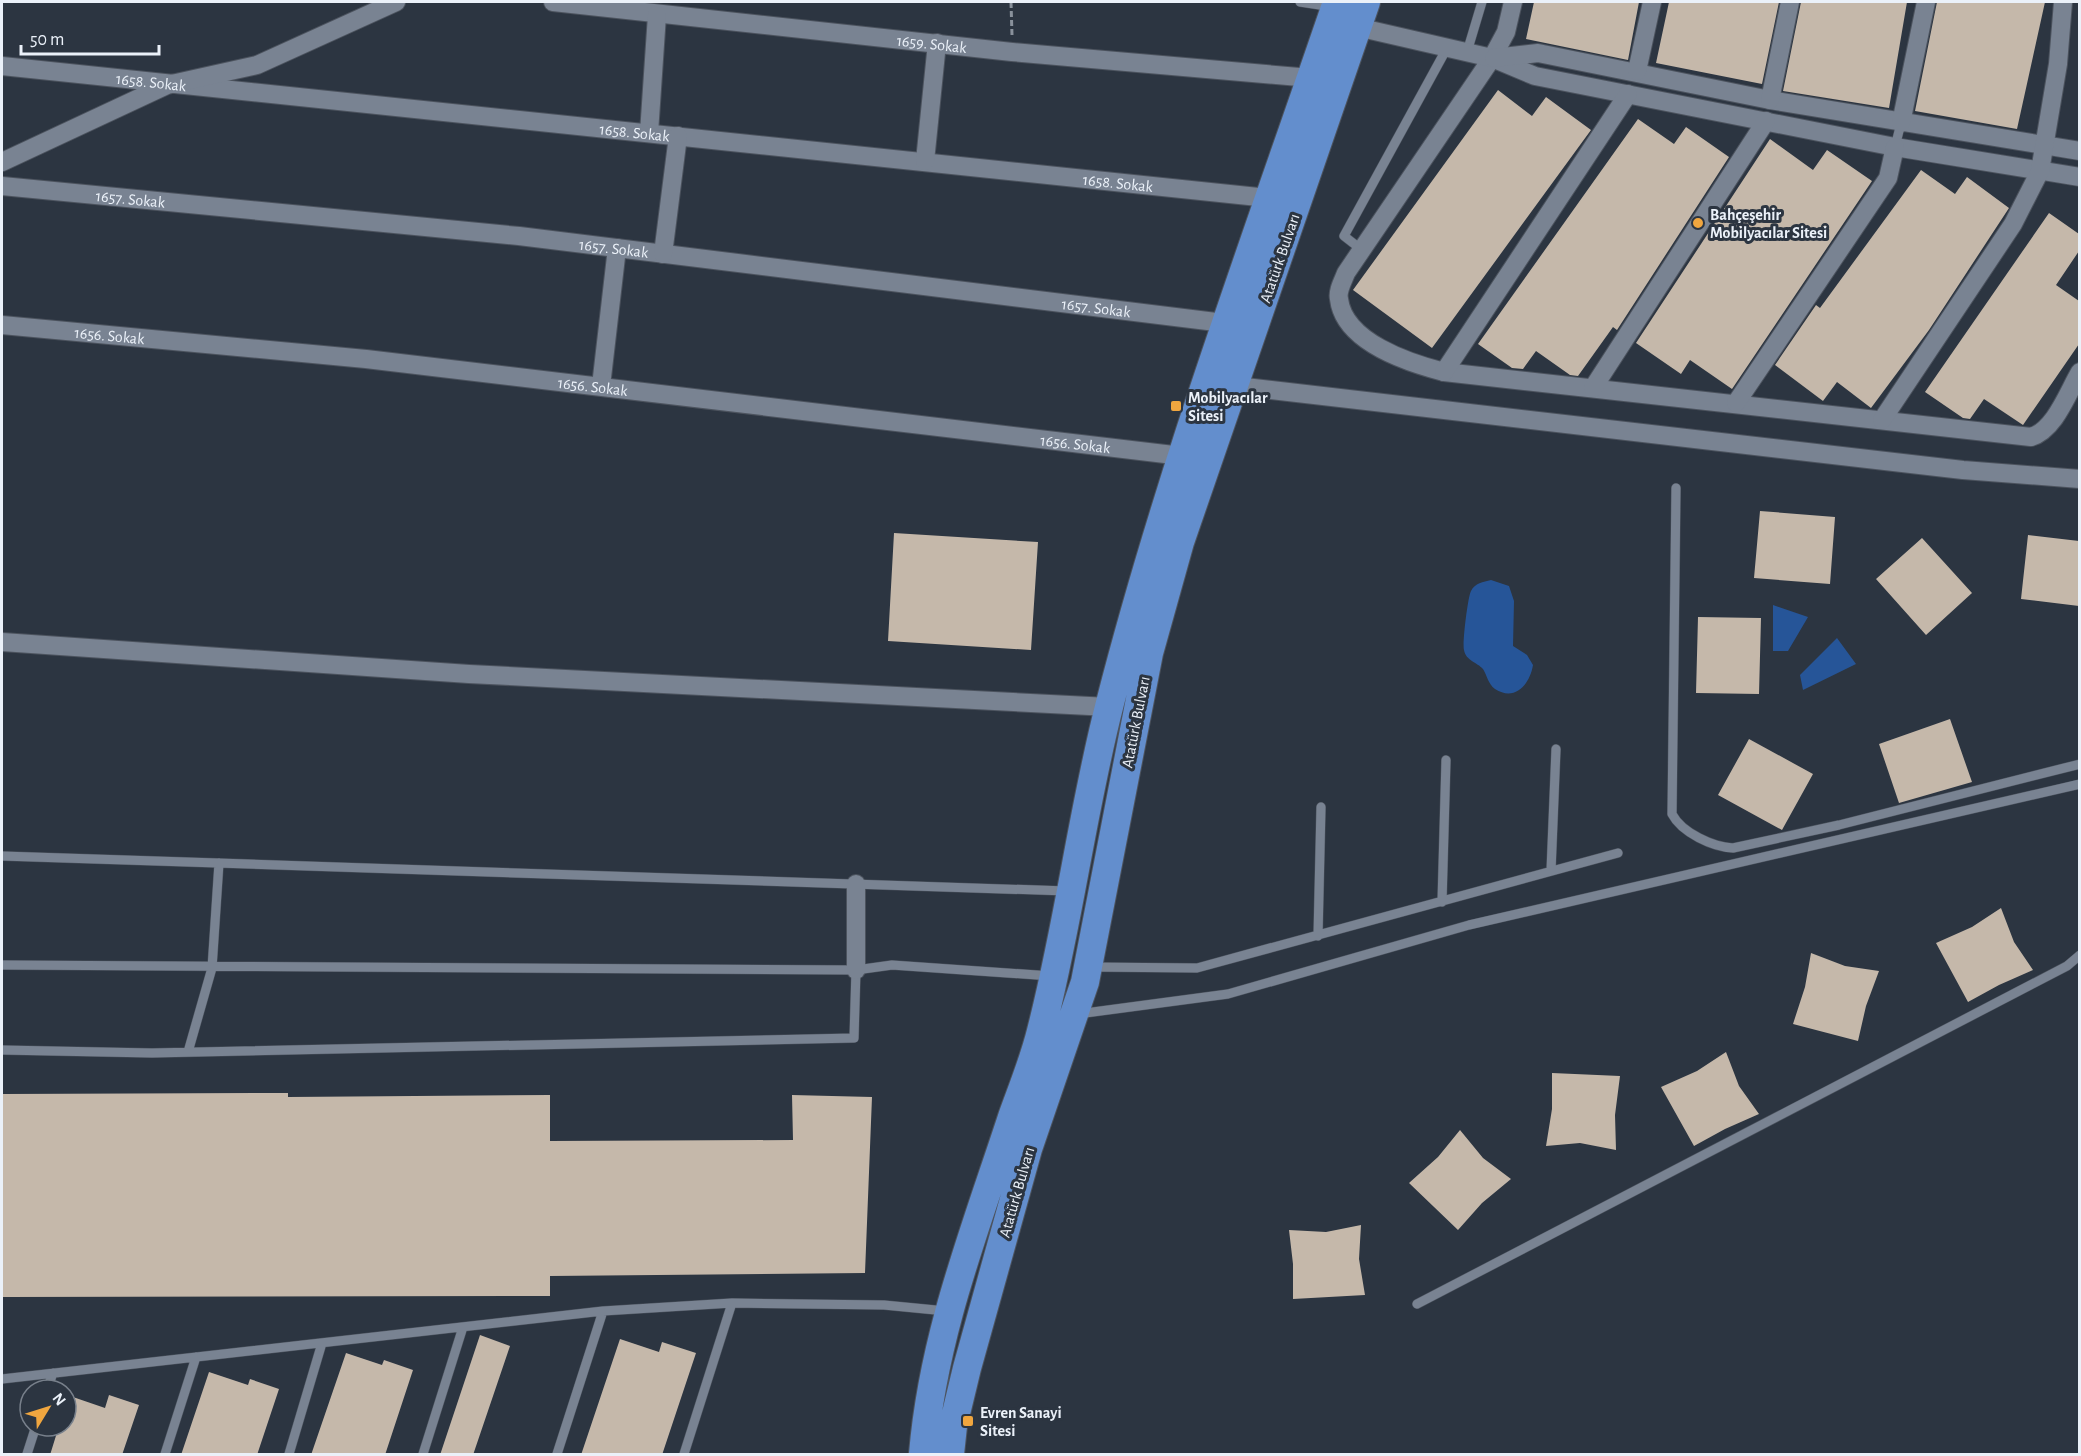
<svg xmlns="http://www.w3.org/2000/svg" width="2081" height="1456" font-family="'Alegreya Sans',sans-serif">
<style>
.water{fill:#265598}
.building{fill:#c5b8aa}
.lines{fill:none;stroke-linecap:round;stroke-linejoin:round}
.service-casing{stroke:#4c535e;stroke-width:10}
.minor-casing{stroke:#4c535e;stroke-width:20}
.primary-casing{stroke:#4c535e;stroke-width:30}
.path{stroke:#89919b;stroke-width:3;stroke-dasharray:6 3;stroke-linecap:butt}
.service{stroke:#798392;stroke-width:9}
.minor{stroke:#798392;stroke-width:18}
.primary{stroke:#638ecd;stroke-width:28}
.poi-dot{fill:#f0a63f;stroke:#2c3541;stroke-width:2}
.labels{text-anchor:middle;stroke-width:6;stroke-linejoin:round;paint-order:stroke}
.street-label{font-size:16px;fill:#ebf1f9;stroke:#2c3541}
.poi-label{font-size:16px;font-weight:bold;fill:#ebf1f9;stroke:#2c3541;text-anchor:start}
</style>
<rect width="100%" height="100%" fill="#2c3541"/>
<path class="water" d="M1491 580 1509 586 1514 601 1513 646 1527 655 1533 665C1530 684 1515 702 1495 689 1488 684 1487 675 1483 669 1477 662 1466 661 1464 650 1462 644 1468 596 1471 591 1475 583 1483 582 1491 580Z
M1773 605 1808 617 1788 651H1773Z
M1837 638 1856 664 1803 690 1800 675Z"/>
<path class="building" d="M1534 2H1639L1628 60 1526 39Z
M1669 2H1779L1762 84 1656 63Z
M1801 2H1907L1889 108 1783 91Z
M1937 2H2045L2017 129 1915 111Z
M1498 90 1532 116 1546 97 1591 130 1432 348 1353 290Z
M1638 119 1674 144 1686 127 1729 157 1617 330 1613 327 1578 376 1570 375 1536 351 1523 369 1512 368 1478 344Z
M1770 139 1813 170 1827 150 1872 181 1732 389 1690 360 1681 374 1636 343Z
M1921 170 1955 194 1967 177 2009 208 1929 330 1871 408 1837 382 1823 401 1775 365 1816 305 1820 308Z
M2049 213 2079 234V251L2056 285 2079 301V344L2023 425 1984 399 1970 419 1963 418 1925 392Z
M1760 511 1835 517 1830 584 1754 578Z
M894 533 1038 542 1031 650 888 641Z
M2028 535 2079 541V606L2021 599Z
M1922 538 1972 593 1926 635 1876 579Z
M1698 617 1761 618 1759 694 1696 693Z
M1950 719 1972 782 1899 803 1879 744Z
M1749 739 1813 774 1782 830 1718 795Z
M2001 908 2014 942 2033 970 1999 985 1968 1002 1936 943 1972 927Z
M1811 953 1845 966 1879 971 1866 1006 1858 1041 1793 1024 1805 987Z
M1726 1052 1739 1086 1759 1114 1725 1129 1694 1146 1661 1087 1697 1071Z
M1552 1073 1620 1076 1615 1115 1616 1150 1580 1143 1546 1146 1552 1109Z
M288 1093V1097L550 1095V1141L793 1140 792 1095 872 1097 865 1273 550 1276V1296L2 1297V1094Z
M1460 1130 1483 1158 1511 1179 1482 1203 1458 1230 1409 1183 1438 1157Z
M1361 1225 1359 1259 1365 1295 1293 1299V1264L1289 1230 1326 1232Z
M480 1335 510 1346 473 1455H440Z
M620 1339 659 1352 662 1342 696 1353 662 1455H581Z
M346 1353 382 1365 384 1360 413 1370 385 1455H311Z
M209 1372 248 1385 250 1379 279 1389 257 1455H181Z
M109 1395 139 1405 122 1455H50L59 1426H66V1407L70 1396 105 1408Z"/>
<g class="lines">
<defs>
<path id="service" d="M1300 2 1333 7
M1467 52 1482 2
M1895 147 1901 123
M1362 250 1344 236 1447 48
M1676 488 1672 814C1682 833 1713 847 1733 848L1839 825 2080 764
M2 856 1067 891
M1551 871 1556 749
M1442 902 1446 760
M1318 936 1321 807
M2 965 856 970 892 965 1051 976
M1090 967 1197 968 1618 853
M1078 1014 1228 994 1469 925 2080 784
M2 1050 152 1053 854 1038 856 970
M188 1052 212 968 219 863
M1417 1304 2067 966 2080 955
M2 1379 603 1311 732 1303 884 1305 946 1311
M47 1390 53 1373
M27 1454 36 1426
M165 1454 196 1357
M289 1454 322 1343
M423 1454 463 1327
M557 1454 603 1311
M684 1454 732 1303"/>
<g id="minor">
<path id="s1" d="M553 2 1012 52 1311 78"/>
<path d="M1513 2 1506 32 1492 58 1346 273C1343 281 1337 291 1339 299 1344 342 1409 363 1444 372L2031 437C2055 430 2068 392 2080 372"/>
<path d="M1357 27 1492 58 1535 76 1895 147 2080 177"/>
<path d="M1494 58 1538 53 1770 100 2080 151"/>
<path id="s2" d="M2 66 1268 198"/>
<path d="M1637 71 1652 2"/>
<path d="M1770 100 1790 2"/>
<path d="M1901 123 1926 2"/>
<path d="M649 133 657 15"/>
<path d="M925 161 937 43"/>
<path d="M2 162 167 85 257 65 396 2"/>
<path id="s3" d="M2 186 519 236 1224 323"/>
<path d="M663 254 678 136"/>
<path id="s4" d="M2 325 366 359 1182 456"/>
<path d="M1444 372 1628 94"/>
<path d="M601 386 617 248"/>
<path d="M1236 386 1963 470 2080 479"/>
<path d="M1593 388 1766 121"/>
<path d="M1736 403 1888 178 1895 147"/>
<path d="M1882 420 2013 224 2040 171 2058 64 2063 2"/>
<path d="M2 642 469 674 1109 707"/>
<path d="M856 970V884"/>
</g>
<path id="primary" d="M923 1454C933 1335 975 1230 1012 1117 1022 1089 1034 1060 1041 1031 1069 923 1082 811 1110 703 1171 465 1258 234 1337 2
M950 1454 953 1426 967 1368 1028 1149 1085 982 1149 653 1180 542 1366 2"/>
</defs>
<use href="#service" class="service-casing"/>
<use href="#minor" class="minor-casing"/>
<use href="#primary" class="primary-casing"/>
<path class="path" d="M1011 2 1012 35"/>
<use href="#service" class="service"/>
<use href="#minor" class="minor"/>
<use href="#primary" class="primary"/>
</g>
<g class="poi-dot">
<circle cx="1698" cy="223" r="6"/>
<rect x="1170" y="400" width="12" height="12" rx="3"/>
<rect x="962" y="1415" width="12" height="12" rx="3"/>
</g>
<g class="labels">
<g class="street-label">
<text dy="6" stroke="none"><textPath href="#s1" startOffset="381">1659. Sokak</textPath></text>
<text dy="6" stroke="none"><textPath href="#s2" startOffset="150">1658. Sokak</textPath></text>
<text dy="6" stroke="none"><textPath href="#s2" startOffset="636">1658. Sokak</textPath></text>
<text dy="6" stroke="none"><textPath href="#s2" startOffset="1122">1658. Sokak</textPath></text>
<text dy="6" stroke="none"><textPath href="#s3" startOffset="129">1657. Sokak</textPath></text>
<text dy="6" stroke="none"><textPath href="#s3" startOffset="615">1657. Sokak</textPath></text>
<text transform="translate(1279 258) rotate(-71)" y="6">Atatürk Bulvarı</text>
<text dy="6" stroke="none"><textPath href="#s3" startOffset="1101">1657. Sokak</textPath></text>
<text dy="6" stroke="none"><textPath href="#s4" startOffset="108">1656. Sokak</textPath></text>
<text dy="6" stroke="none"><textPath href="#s4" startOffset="594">1656. Sokak</textPath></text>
<text dy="6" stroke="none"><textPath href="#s4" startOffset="1080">1656. Sokak</textPath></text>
<text transform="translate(1135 722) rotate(-79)" y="6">Atatürk Bulvarı</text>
<text transform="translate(1016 1192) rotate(-74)" y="6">Atatürk Bulvarı</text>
</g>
<g class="poi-label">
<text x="1710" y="220">Bahçeşehir<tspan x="1710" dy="18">Mobilyacılar Sitesi</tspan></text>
<text x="1188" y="403">Mobilyacılar<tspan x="1188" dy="18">Sitesi</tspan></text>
<text x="980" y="1418">Evren Sanayi<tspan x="980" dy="18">Sitesi</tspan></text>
</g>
</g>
<rect width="2081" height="1456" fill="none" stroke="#ebf1f9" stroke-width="6"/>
<g transform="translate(48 1408) rotate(52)"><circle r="28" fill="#2c3541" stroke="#78808b" stroke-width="1.5"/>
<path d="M0-4.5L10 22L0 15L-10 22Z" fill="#f0a63f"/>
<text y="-9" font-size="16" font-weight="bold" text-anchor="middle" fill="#ebf1f9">N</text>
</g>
<path d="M21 45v9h138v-9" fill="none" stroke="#ebf1f9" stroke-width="3"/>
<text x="30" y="45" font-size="18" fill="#ebf1f9" stroke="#2c3541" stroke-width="4.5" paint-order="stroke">50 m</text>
</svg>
